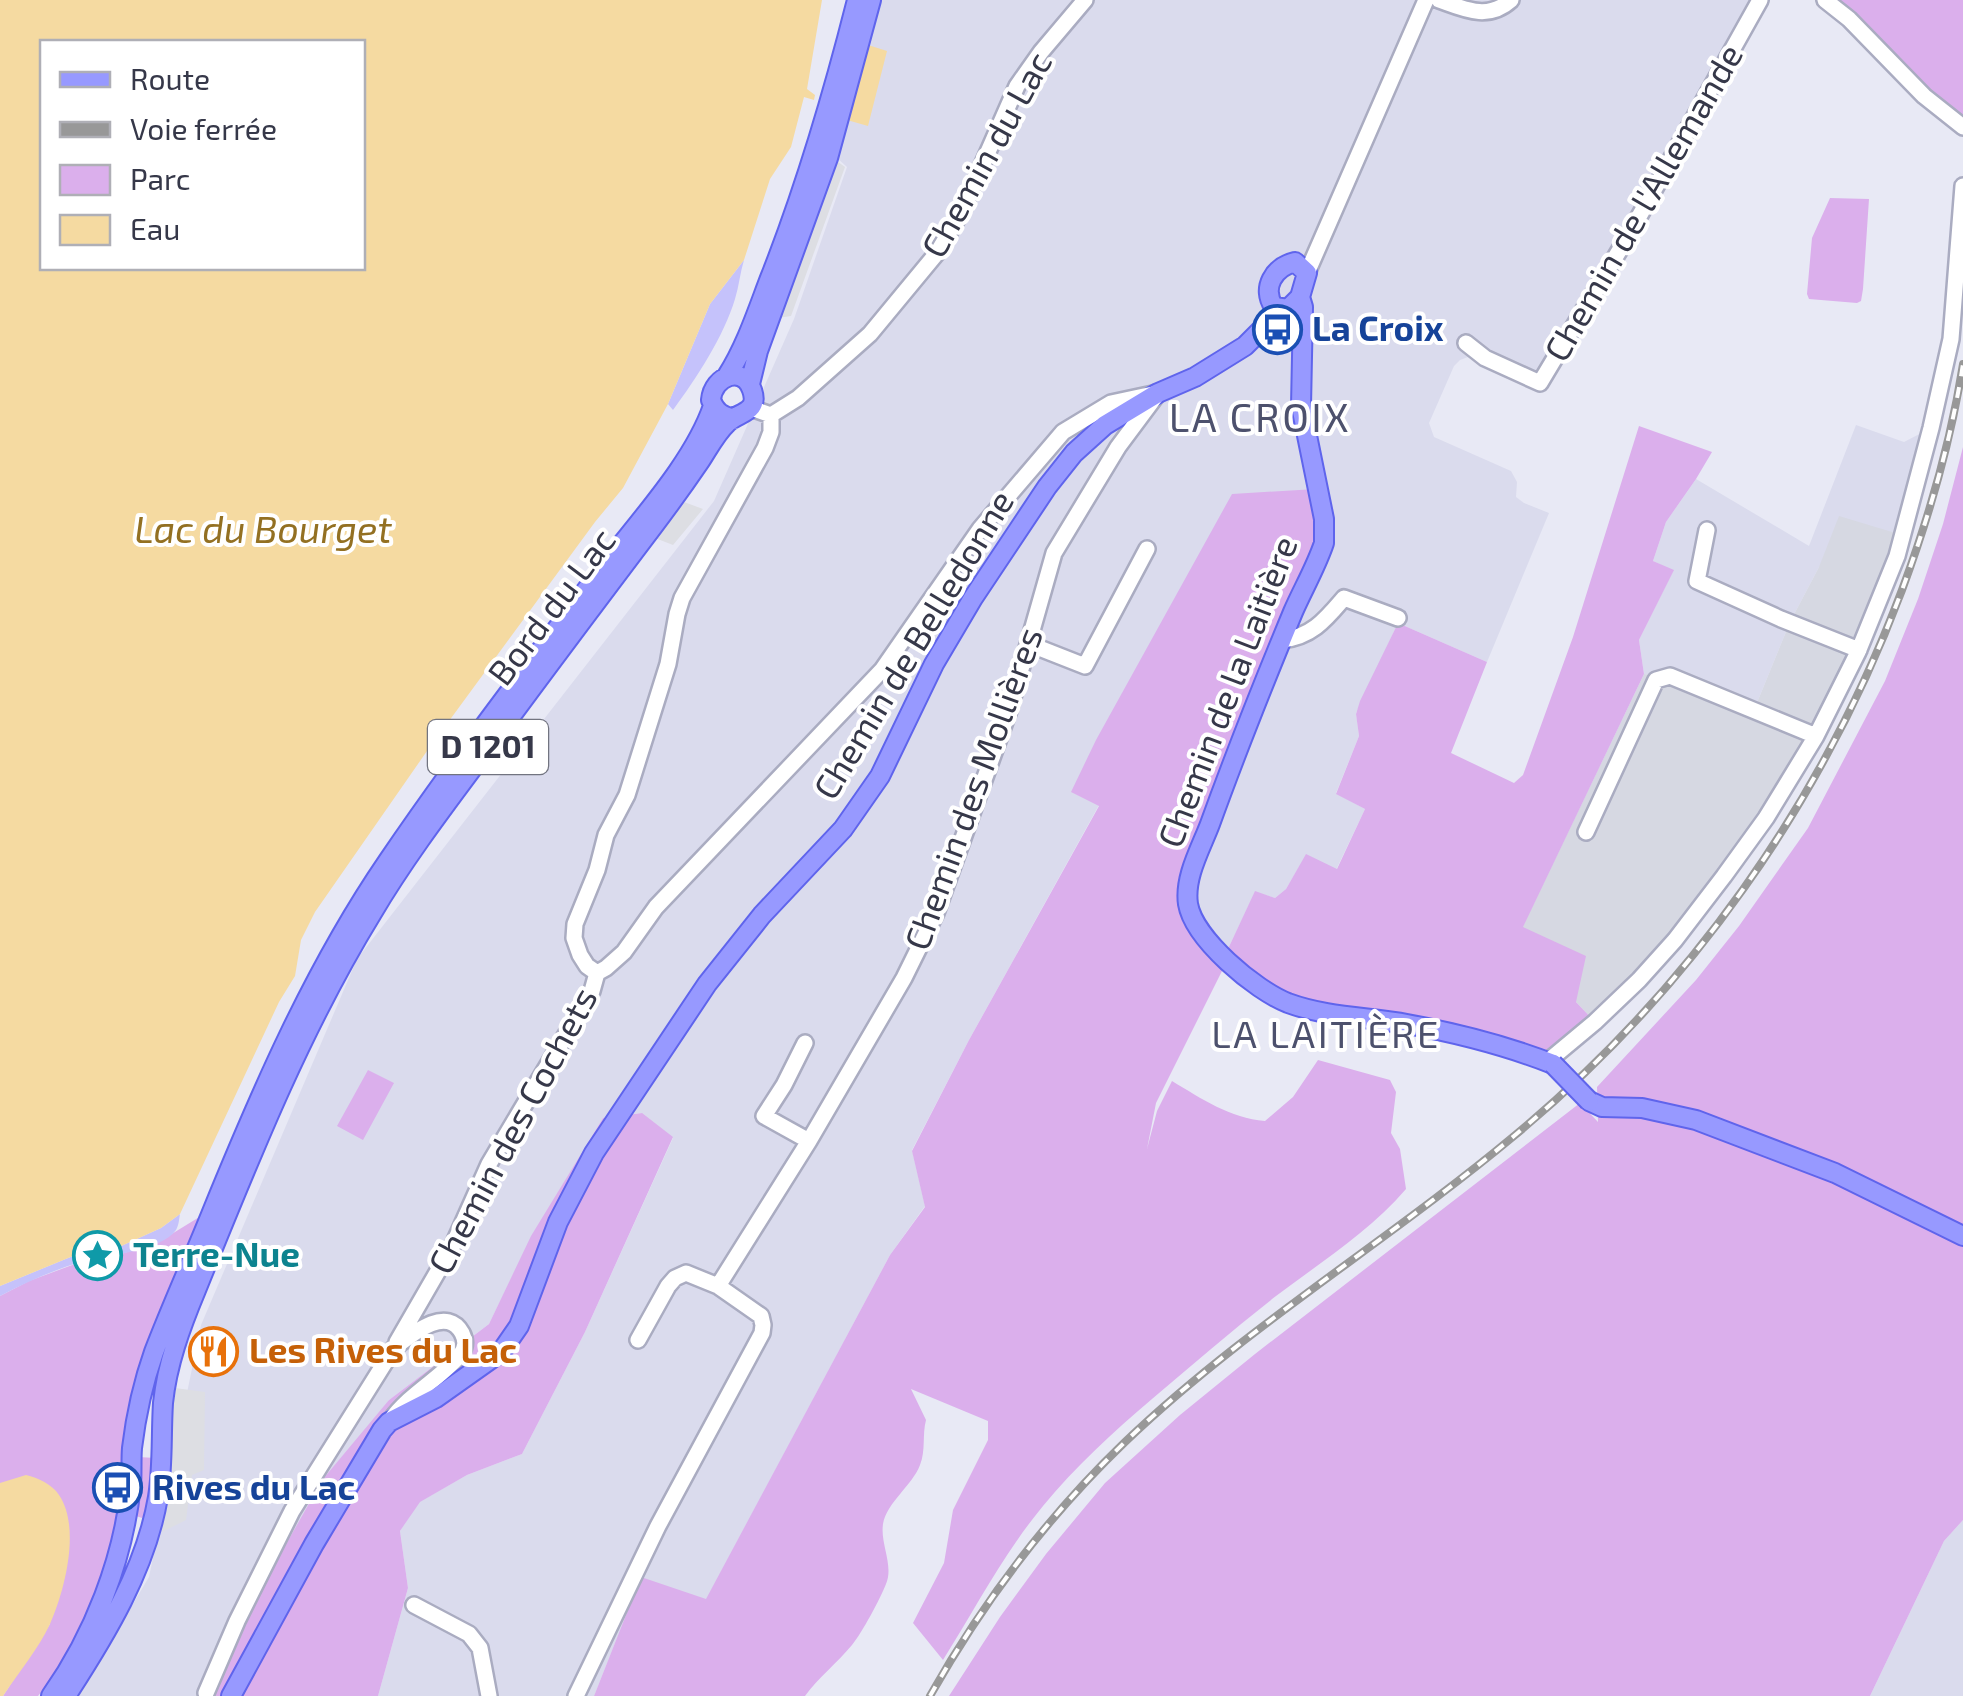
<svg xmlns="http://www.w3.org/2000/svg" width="1963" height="1696" font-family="'Exo 2',sans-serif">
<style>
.residential{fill:#dadbed}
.industrial{fill:#d6d8e2}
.green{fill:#dbafec}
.sand{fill:#c5c2fb}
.parking{fill:#dddee3}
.water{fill:#f5daa1;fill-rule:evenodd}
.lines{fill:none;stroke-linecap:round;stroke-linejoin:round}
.minor-casing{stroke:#aaacc1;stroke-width:20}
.major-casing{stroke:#5f64ec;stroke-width:22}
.minor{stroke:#fff;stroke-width:15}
.major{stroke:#9799ff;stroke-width:18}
.rail-casing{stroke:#989898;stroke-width:8}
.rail{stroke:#fff;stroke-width:4;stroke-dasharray:11;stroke-linecap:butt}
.major-bridge-casing{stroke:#5f64ec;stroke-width:22;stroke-linecap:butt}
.major-bridge{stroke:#9799ff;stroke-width:18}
.labels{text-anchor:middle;stroke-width:8;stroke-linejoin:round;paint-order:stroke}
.shield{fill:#fff;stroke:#727480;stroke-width:2.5}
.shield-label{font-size:32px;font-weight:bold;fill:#363849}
.street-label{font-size:35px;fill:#363849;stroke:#fff}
.transit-label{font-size:35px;font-weight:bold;fill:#164399;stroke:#fff;text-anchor:start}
.culture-label{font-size:35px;font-weight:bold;fill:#0d838f;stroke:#fff;text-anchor:start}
.food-label{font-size:35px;font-weight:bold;fill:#c56008;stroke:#fff;text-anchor:start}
.water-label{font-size:38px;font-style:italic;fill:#937022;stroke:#fff}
.neighbourhood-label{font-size:38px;letter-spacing:2.5px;fill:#4d516d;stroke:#fff}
.quarter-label{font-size:40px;letter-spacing:2.5px;fill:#4d516d;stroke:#fff}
</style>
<rect width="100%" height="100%" fill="#e8e9f5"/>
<path class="residential" d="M879 0H1761L1540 383 1485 358 1468 357 1460 360 1454 366 1429 423 1434 437 1511 471 1517 482 1516 497 1524 503 1549 513 1487 662 1398 623 1356 713 1359 736 1336 793 1365 809 1336 870 1306 855 1286 889 1275 898 1255 892 1227 951 1205 925 1183 890 1242 737 1072 792 1099 805 969 1040 912 1150 925 1206 890 1255 706 1600 641 1578 594 1696H378L408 1588 400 1531 419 1502 467 1475 522 1454 585 1332 673 1138 641 1113 603 1118 532 1236 489 1324 389 1400 200 1696H78L149 1577 201 1325 357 959 714 501 794 319 847 167 836 157Z
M1856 425 1904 442 1931 428 1902 535 1819 567 1790 622 1754 710 1683 681 1644 674 1639 640 1673 571 1653 561 1666 522 1696 479 1809 546Z
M1963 1520V1696H1870L1944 1541Z"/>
<path class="industrial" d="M1839 516 1902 535 1816 736 1724 876 1595 1022 1576 1002 1522 928 1644 674 1683 681 1754 710 1790 622 1819 567Z"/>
<path class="green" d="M1835 0H1963V120L1960 118Z
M1830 198 1869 199 1863 289 1861 301 1857 303 1809 299 1807 294 1812 238Z
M1639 426 1712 452 1696 479 1666 522 1653 561 1674 570 1639 640 1644 674 1523 927 1586 956 1576 1002 1595 1022 1547 1062 1289 1003 1227 961 1156 1103 1147 1149 1157 1111 1172 1081C1202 1099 1230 1118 1265 1121L1293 1097 1318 1060 1390 1080 1396 1092 1391 1133 1400 1149 1406 1189C1369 1232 1321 1262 1276 1296 1234 1329 1193 1364 1152 1399 1114 1431 1075 1467 1043 1506 1004 1553 975 1609 943 1660L913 1623 944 1563 953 1510 988 1440V1421L911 1389 926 1420C922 1435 926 1450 920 1465 912 1486 887 1502 883 1524 880 1544 894 1565 886 1584 880 1599 862 1633 852 1645 837 1663 819 1677 805 1696H594L641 1577 706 1599 890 1255 925 1207 912 1151 969 1040 1099 806 1071 792 1096 740 1232 494 1316 489 1325 531 1183 890 1191 913 1227 951 1255 891 1275 898 1286 889 1306 854 1337 869 1365 809 1336 794 1359 736 1356 714 1360 701 1398 623 1487 662 1451 753 1514 783 1523 775 1573 637Z
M1963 447V1520L1944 1541 1870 1696H949L1000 1617 1046 1554 1105 1483 1180 1415 1255 1354 1580 1103 1598 1122 1597 1087 1696 980 1739 926 1808 828 1885 681 1918 599 1943 524Z
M368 1070 394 1083 363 1140 337 1126Z
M642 1113 673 1137 585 1332 522 1454 467 1475 420 1502 400 1531 408 1588 378 1696H200L323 1479 389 1400 489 1324 531 1236 603 1118Z
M201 1216 131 1407 117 1525 96 1597 53 1677 38 1696H3L50 1624 0 1483V1296L29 1281 83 1261 124 1253 157 1243Z
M138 1457 156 1458 148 1509 142 1518 136 1516 133 1510Z"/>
<path class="sand" d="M744 260C740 273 739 286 735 299 724 336 696 379 673 410L668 404 710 304Z
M180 1214C179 1219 179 1225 176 1230 160 1252 104 1255 80 1262 52 1271 26 1282 0 1296V1286L73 1256 119 1247 161 1228Z"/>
<path class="parking" d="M834 159 845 167 791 316 778 318Z
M684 502 703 509 673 545 655 538Z
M175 1388 205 1392 204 1470 192 1475 186 1520 162 1532Z"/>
<path class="water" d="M0 0H822L807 89 815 95 814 100 804 97 791 147 770 179 744 260 710 304 668 404 623 488 595 522 427 751 315 912 301 940 295 976 279 1002 180 1214 161 1228 119 1247 73 1256 0 1286ZM42 42H362V268H42Z
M868 45 887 51 868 126 847 120Z
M26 1475C38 1478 52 1484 59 1495 81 1527 65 1590 50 1624 39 1648 18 1673 3 1696H0V1483Z"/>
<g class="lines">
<defs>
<path id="minor" d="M1439 0C1464 9 1488 21 1511 0
M1825 0 1849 19 1924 96 1963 127
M1307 273 1426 0
M1466 343 1485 358 1540 383 1631 231 1760 0
M751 408 771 415 798 398 870 334 937 253 962 211 1017 86 1041 52 1085 0
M1707 530 1697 581 1781 619 1859 650
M1282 640C1312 637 1326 619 1344 598L1398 618
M1029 644 1085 666 1147 549
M1586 832 1656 680 1670 676 1816 736
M597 973 606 968 624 952 656 907 882 670 980 529 1063 432 1111 403 1153 394
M597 973 587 966 580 955 574 938 575 924 597 870 606 835 627 795 668 664 677 614 682 598 765 448 771 432V415
M805 1043 784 1085 764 1116 809 1141
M1547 1062 1595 1022 1639 980 1675 940 1724 876 1766 818 1816 736 1858 652 1897 556 1931 428 1951 339 1963 186
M638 1340 668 1286 675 1278 686 1273 718 1286
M397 1342 453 1245 489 1164 592 991 597 973
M414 1605 469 1634 480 1648 489 1696
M206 1693 237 1621 292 1511 394 1348C410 1336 446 1304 462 1333 466 1341 466 1347 460 1355 440 1379 410 1393 390 1421
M576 1696 658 1526 762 1333 763 1325 761 1316 718 1286 809 1141 904 978 936 913 1010 708 1054 553 1118 447 1156 396"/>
<path id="major" d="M1300 297 1303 307 1301 406 1324 519V543C1316 567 1303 589 1293 612 1264 682 1236 752 1210 824 1201 848 1184 877 1188 904 1194 939 1255 990 1288 1003 1326 1017 1368 1017 1407 1024 1456 1033 1507 1046 1553 1064
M1289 309 1274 307C1261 288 1274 267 1295 262L1307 273 1300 297 1292 305
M727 376C746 346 757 312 770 278 806 187 833 95 857 0
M750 384 758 351 828 158 871 0
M1589 1101 1602 1107 1642 1108 1696 1120 1835 1173 1963 1236
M51 1696C94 1635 123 1560 131 1486 132 1473 131 1460 132 1448 136 1415 143 1383 154 1352 172 1305 193 1259 212 1212 261 1092 314 969 388 861 456 761 530 665 603 568 639 521 694 462 713 406
M66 1696C105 1636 146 1569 158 1497 163 1466 161 1435 163 1403 167 1364 181 1326 196 1290 248 1162 299 1032 372 913 404 859 442 809 480 758 537 680 595 603 654 525 670 504 685 483 700 461 708 449 716 433 727 423 738 412 760 413 752 390 744 365 713 375 711 400 715 411 722 417 734 418
M231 1696 314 1544 382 1430 389 1422 436 1398 501 1352 519 1326 558 1222 594 1153 707 984 762 915 843 829 880 776 934 664 973 598 1047 487 1074 453 1105 425 1158 393 1195 377 1245 346 1282 309"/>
</defs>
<use href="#minor" class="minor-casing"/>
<use href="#major" class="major-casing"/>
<use href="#minor" class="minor"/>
<use href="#major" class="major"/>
<defs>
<path id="rail" d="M930 1696C983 1602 1047 1517 1125 1442 1244 1328 1387 1242 1514 1136 1689 991 1822 803 1902 590 1929 517 1951 441 1963 364"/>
</defs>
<use href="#rail" class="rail-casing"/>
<use href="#rail" class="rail"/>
<defs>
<path id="major-bridge" d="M1553 1064 1589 1101"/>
</defs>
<use href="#major-bridge" class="major-bridge-casing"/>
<use href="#major-bridge" class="major-bridge"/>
</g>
<defs>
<symbol id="bus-ring" viewBox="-11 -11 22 22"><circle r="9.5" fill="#fff" stroke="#1a4fb4" stroke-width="1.5"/><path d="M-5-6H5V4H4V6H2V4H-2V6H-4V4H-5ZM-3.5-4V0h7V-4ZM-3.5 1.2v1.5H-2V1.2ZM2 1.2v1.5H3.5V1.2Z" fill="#1a4fb4"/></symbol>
<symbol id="sight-ring" viewBox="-11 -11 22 22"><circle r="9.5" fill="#fff" stroke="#0f9aa8" stroke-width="1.5"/><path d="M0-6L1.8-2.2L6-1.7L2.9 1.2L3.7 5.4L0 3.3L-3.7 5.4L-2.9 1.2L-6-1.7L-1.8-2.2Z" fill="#0f9aa8"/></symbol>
<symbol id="restaurant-ring" viewBox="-11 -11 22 22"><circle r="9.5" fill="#fff" stroke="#e8710a" stroke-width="1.5"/><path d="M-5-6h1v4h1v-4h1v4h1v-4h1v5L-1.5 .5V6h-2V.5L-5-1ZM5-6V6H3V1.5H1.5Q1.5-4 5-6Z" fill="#e8710a"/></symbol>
</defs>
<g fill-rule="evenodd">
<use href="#bus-ring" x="1250" y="302" width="55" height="55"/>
<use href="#sight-ring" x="70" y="1228" width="55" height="55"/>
<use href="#restaurant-ring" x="186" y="1324" width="55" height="55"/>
<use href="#bus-ring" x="90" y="1460" width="55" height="55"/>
</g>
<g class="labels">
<rect class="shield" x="428" y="720" width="120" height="54" rx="8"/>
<g class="shield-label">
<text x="488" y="758">D 1201</text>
</g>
<g class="street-label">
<text transform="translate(987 155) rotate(-61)" y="12">Chemin du Lac</text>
<text transform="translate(1644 203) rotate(-60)" y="12">Chemin de l'Allemande</text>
<text transform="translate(552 607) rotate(-53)" y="12">Bord du Lac</text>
<text transform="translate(914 645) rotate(-59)" y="12">Chemin de Belledonne</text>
<text transform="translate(1228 692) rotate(-69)" y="12">Chemin de la Laitière</text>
<text transform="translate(974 789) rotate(-70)" y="12">Chemin des Mollières</text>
<text transform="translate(513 1131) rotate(-62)" y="12">Chemin des Cochets</text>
</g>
<g class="transit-label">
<text x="1312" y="341">La Croix</text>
<text x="152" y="1500">Rives du Lac</text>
</g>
<g class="culture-label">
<text x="133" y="1267">Terre-Nue</text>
</g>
<g class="food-label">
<text x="249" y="1363">Les Rives du Lac</text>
</g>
<g class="water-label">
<text x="263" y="543">Lac du Bourget</text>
</g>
<g class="neighbourhood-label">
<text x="1326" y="1048">LA LAITIÈRE</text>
</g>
<g class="quarter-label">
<text x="1260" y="432">LA CROIX</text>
</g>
</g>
<rect x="40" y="40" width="325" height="230" fill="#ffffff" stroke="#afafb6" stroke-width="2.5"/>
<rect x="60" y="72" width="50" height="15" fill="#9799ff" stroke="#afafb6" stroke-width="2.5"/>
<text x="130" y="90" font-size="30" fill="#363849">Route</text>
<rect x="60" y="122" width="50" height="15" fill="#989898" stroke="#afafb6" stroke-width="2.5"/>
<text x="130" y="140" font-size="30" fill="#363849">Voie ferrée</text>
<rect x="60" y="165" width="50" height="30" fill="#dbafec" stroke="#afafb6" stroke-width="2.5"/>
<text x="130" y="190" font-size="30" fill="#363849">Parc</text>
<rect x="60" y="215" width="50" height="30" fill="#f5daa1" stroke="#afafb6" stroke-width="2.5"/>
<text x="130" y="240" font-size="30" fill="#363849">Eau</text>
</svg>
